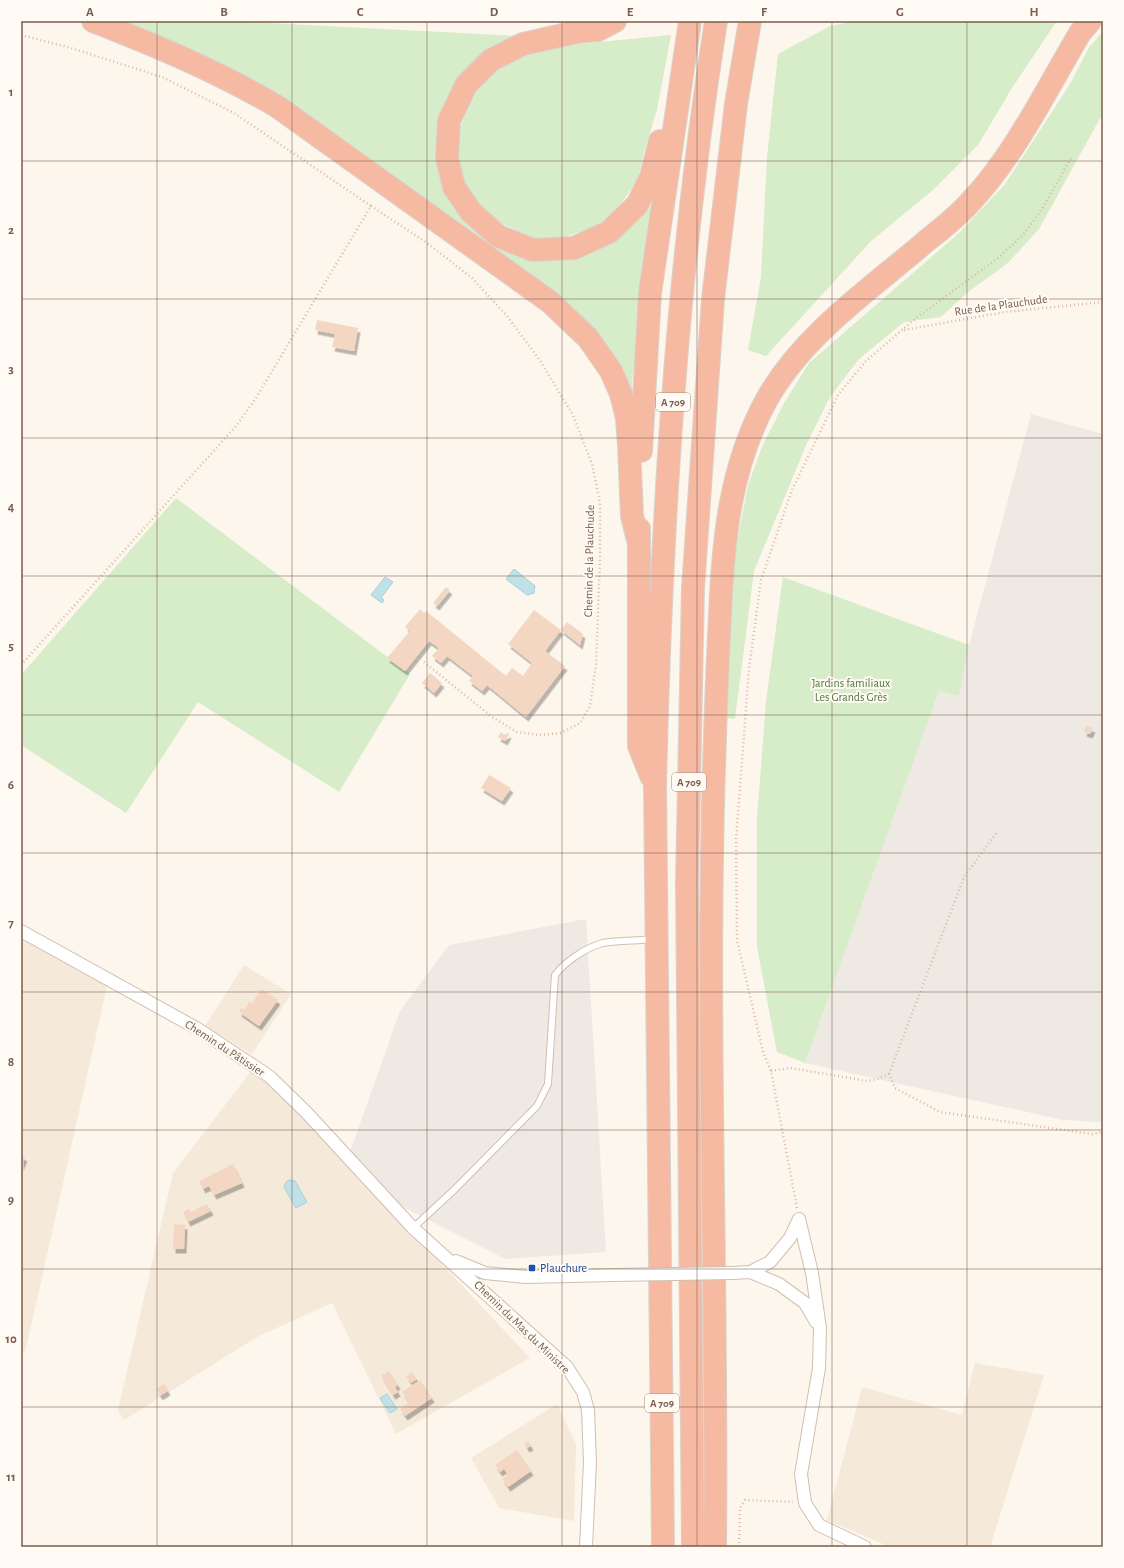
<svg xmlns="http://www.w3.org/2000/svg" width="1124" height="1568" font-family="'Alegreya Sans',sans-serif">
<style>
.residential{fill:#f5e9da}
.industrial{fill:#efe9e4}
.green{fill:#d7ecc9}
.water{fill:#bfe1e8;stroke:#a5d1da}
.building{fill:#f3d7c3;filter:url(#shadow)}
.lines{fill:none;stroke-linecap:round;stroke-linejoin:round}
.service-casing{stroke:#d1bfb0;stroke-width:8}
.minor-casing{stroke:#d1bfb0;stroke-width:14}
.motorway-casing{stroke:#dad2cd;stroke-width:24}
.path{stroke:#d9baa5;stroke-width:2.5;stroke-dasharray:1 3;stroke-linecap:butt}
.service{stroke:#fff;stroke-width:6}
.minor{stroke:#fff;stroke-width:12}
.motorway{stroke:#f6baa3;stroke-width:22}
.minor-bridge-casing{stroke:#d1bfb0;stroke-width:14;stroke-linecap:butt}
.minor-bridge{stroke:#fff;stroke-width:12}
.grid{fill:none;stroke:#7a5d4d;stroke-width:1;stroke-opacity:0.55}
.transit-dot{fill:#1a4fb4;stroke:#fffaf3;stroke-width:1.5}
.labels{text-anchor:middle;stroke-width:4;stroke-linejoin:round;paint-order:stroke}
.shield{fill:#fffaf3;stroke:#a28c7f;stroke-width:1}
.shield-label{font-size:11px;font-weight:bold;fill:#7a5d4d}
.street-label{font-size:12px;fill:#7a5d4d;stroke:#fffaf3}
.park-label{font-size:12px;fill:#527941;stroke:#fffaf3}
.transit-label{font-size:12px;fill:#164399;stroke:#fffaf3;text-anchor:start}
.neatline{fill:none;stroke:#7a5d4d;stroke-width:1.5}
.grid-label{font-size:13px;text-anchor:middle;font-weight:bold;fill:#7a5d4d}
</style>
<defs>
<filter id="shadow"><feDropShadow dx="2.5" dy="4.5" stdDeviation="0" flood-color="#0004"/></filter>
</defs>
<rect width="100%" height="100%" fill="#fdf6ec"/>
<path class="residential" d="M21 937 108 982 25 1353 21 1351Z
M244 965 291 994 252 1054 205 1026Z
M252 1070 269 1084 306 1119 530 1358 396 1434 332 1303 259 1336 124 1420 118 1410 173 1173Z
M975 1363 1044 1375 990 1547H890L827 1520 862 1387 962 1415Z
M557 1404 576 1444 574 1521 499 1508 471 1458Z"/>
<path class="industrial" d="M1031 414 1103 434V1122L1063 1120 805 1063 939 691 959 696 969 645Z
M586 919 606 1252 505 1259 401 1206 350 1152 400 1011 449 945Z"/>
<path class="green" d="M114 21H229L518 36 447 103 455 204 549 259 643 208 651 207 631 393 462 229Z
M855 21H1057L1012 88 978 145 933 190 871 241 766 356 748 350 761 277 767 157 778 54 830 26Z
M1103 31V113L1039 229 1008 263 968 292 941 317 904 322 859 359 830 397 807 443 754 571 735 719 727 718 733 563 748 485 762 447 784 403 809 363 959 233 1005 184 1070 84 1088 49Z
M671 35 657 110 644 152 638 179 615 213 595 227 564 237 537 240 497 221 469 193 460 171 458 149 459 131 466 111 476 90 492 72 519 58 559 46Z
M176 498 410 674 339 792 198 702 126 813 21 745V675Z
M783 577 969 645 959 696 939 691 805 1063 777 1052 757 947V819L766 701Z"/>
<path class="water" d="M514 569 535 586 534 593 527 595 506 579Z
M385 577 393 582 381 598 384 600 382 603 371 595Z
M289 1180 295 1181 307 1202 296 1208 284 1187 286 1182Z
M387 1394 397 1409 390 1413 380 1398Z"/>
<path class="building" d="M317 320 358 328 354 351 332 347 335 334 315 330Z
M446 587 450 590 437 606 433 603Z
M420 609 424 613 426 611 506 676 512 668 523 676 532 663 508 644 534 610 561 630 567 622 583 634 580 645 561 630 545 651 565 666 526 717 487 685 482 691 469 681 473 676 447 656 441 663 432 656 439 648 429 641 405 671 387 658 410 631 405 627Z
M430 673 442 683 434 693 422 683Z
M1086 726 1093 728 1090 734 1084 732Z
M501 732 505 735 507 733 509 734 505 741 498 737Z
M489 775 511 788 502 801 481 788Z
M262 989 278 1000 259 1026 239 1012 241 1008 244 1010 250 1001 252 1003Z
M21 1155 25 1157 21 1166Z
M233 1164 242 1183 214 1195 209 1186 203 1189 199 1181Z
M207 1204 211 1211 188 1222 183 1212 189 1209 191 1212Z
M174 1224 185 1225 184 1249H173Z
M389 1371 398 1385 395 1387 398 1392 393 1395 381 1376Z
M412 1372 417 1379 411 1383 406 1376Z
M420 1380 432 1398 405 1416 400 1409 409 1402 402 1392Z
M164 1384 168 1391 160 1396 156 1389Z
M528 1441 531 1446 527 1448 524 1443Z
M517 1450 531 1471 508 1487 502 1479 508 1475 504 1469 500 1472 495 1465Z"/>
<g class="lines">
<defs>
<path id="service" d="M413 1228 454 1190 537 1106 548 1084 555 975C566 961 585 948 603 943 619 940 637 941 653 939"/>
<path id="minor" d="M21 931 198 1029 269 1076 307 1113 413 1228 567 1367 583 1392 588 1410 590 1462 586 1547
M799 1219 812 1273 820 1328 819 1368 801 1474 805 1503 819 1525 865 1547
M456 1261 485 1273 525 1277 614 1275
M750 1272 770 1262 790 1238 799 1219
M732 1273 750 1272 779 1284 805 1303 816 1322"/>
<path id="motorway" d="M93 21C157 46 219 72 278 107L550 302 588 338 611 371 621 394 627 418 629 445 632 516 639 544
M615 21 598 30 576 32 523 44 491 60 466 85 449 121 447 158 454 187 471 212 498 236 533 250 574 248 609 232 637 205 651 177 660 141
M641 451 650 293 690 21
M639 529V746L651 776
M663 1547 655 785C661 530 676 274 716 21
M693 1547 687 883 693 588 713 299 736 104 750 21
M715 1547C718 1277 705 1008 715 738 716 697 718 656 720 615 723 540 730 466 767 399 803 335 869 290 924 243 941 229 959 216 973 199 1015 154 1048 87 1080 33L1090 21"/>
</defs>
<use href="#service" class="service-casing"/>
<use href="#minor" class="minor-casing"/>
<use href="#motorway" class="motorway-casing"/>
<path class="path" d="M21 35 71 48 162 77 234 113 371 206 256 398 236 426 21 665
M371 206 427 243 472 278 507 316 539 359 573 415 592 464 600 503V559L596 665 590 706 580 723 561 733 540 735 517 732 492 717 424 662
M904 330 1005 312 1103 302
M771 1071 790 1068 868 1081 877 1079 889 1074 895 1088 940 1112 1092 1134 1103 1132
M889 1074 964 877 998 831
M797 1208 771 1071 763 1052 737 940 736 840 749 669 761 580 792 490 838 395 865 362 916 318 998 258 1023 235 1042 209 1071 158
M739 1547 740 1508 745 1500 793 1502"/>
<use href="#service" class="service"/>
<use href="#minor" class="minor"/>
<use href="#motorway" class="motorway"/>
<defs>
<path id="minor-bridge" d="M614 1275 732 1273"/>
</defs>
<use href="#minor-bridge" class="minor-bridge-casing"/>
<use href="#minor-bridge" class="minor-bridge"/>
</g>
<path class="grid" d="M157 21V1547M292 21V1547M427 21V1547M562 21V1547M697 21V1547M832 21V1547M967 21V1547M21 161H1103M21 299H1103M21 438H1103M21 576H1103M21 715H1103M21 853H1103M21 992H1103M21 1130H1103M21 1269H1103M21 1407H1103"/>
<rect class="transit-dot" x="528" y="1264" width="8" height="8" rx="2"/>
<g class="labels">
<g class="shield">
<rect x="656" y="393" width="34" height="18" rx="3"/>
<rect x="672" y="773" width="34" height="18" rx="3"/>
<rect x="645" y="1394" width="34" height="18" rx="3"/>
</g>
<g class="shield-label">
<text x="673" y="406">A 709</text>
<text x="689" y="786">A 709</text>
<text x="662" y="1407">A 709</text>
</g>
<g class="street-label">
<text transform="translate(1001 305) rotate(-8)" y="4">Rue de la Plauchude</text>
<text transform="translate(589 561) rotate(-89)" y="4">Chemin de la Plauchude</text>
<text transform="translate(225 1048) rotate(33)" y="4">Chemin du Pâtissier</text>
<text transform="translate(522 1327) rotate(44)" y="4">Chemin du Mas du Ministre</text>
</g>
<g class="park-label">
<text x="851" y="687">Jardins familiaux<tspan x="851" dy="14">Les Grands Grès</tspan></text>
</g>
<g class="transit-label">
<text x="540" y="1272">Plauchure</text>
</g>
</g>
<rect width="1124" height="1568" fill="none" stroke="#fffaf3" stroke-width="44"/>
<rect x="22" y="22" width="1080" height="1524" class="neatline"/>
<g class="grid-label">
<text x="90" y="16">A</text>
<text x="224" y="16">B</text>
<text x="360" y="16">C</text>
<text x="494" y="16">D</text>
<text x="630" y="16">E</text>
<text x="764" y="16">F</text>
<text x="900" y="16">G</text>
<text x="1034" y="16">H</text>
<text x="11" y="96">1</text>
<text x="11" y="234">2</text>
<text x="11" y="373">3</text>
<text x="11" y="511">4</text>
<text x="11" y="650">5</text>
<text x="11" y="789">6</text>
<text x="11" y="927">7</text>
<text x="11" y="1066">8</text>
<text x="11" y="1204">9</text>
<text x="11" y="1343">10</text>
<text x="11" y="1481">11</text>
</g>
</svg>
